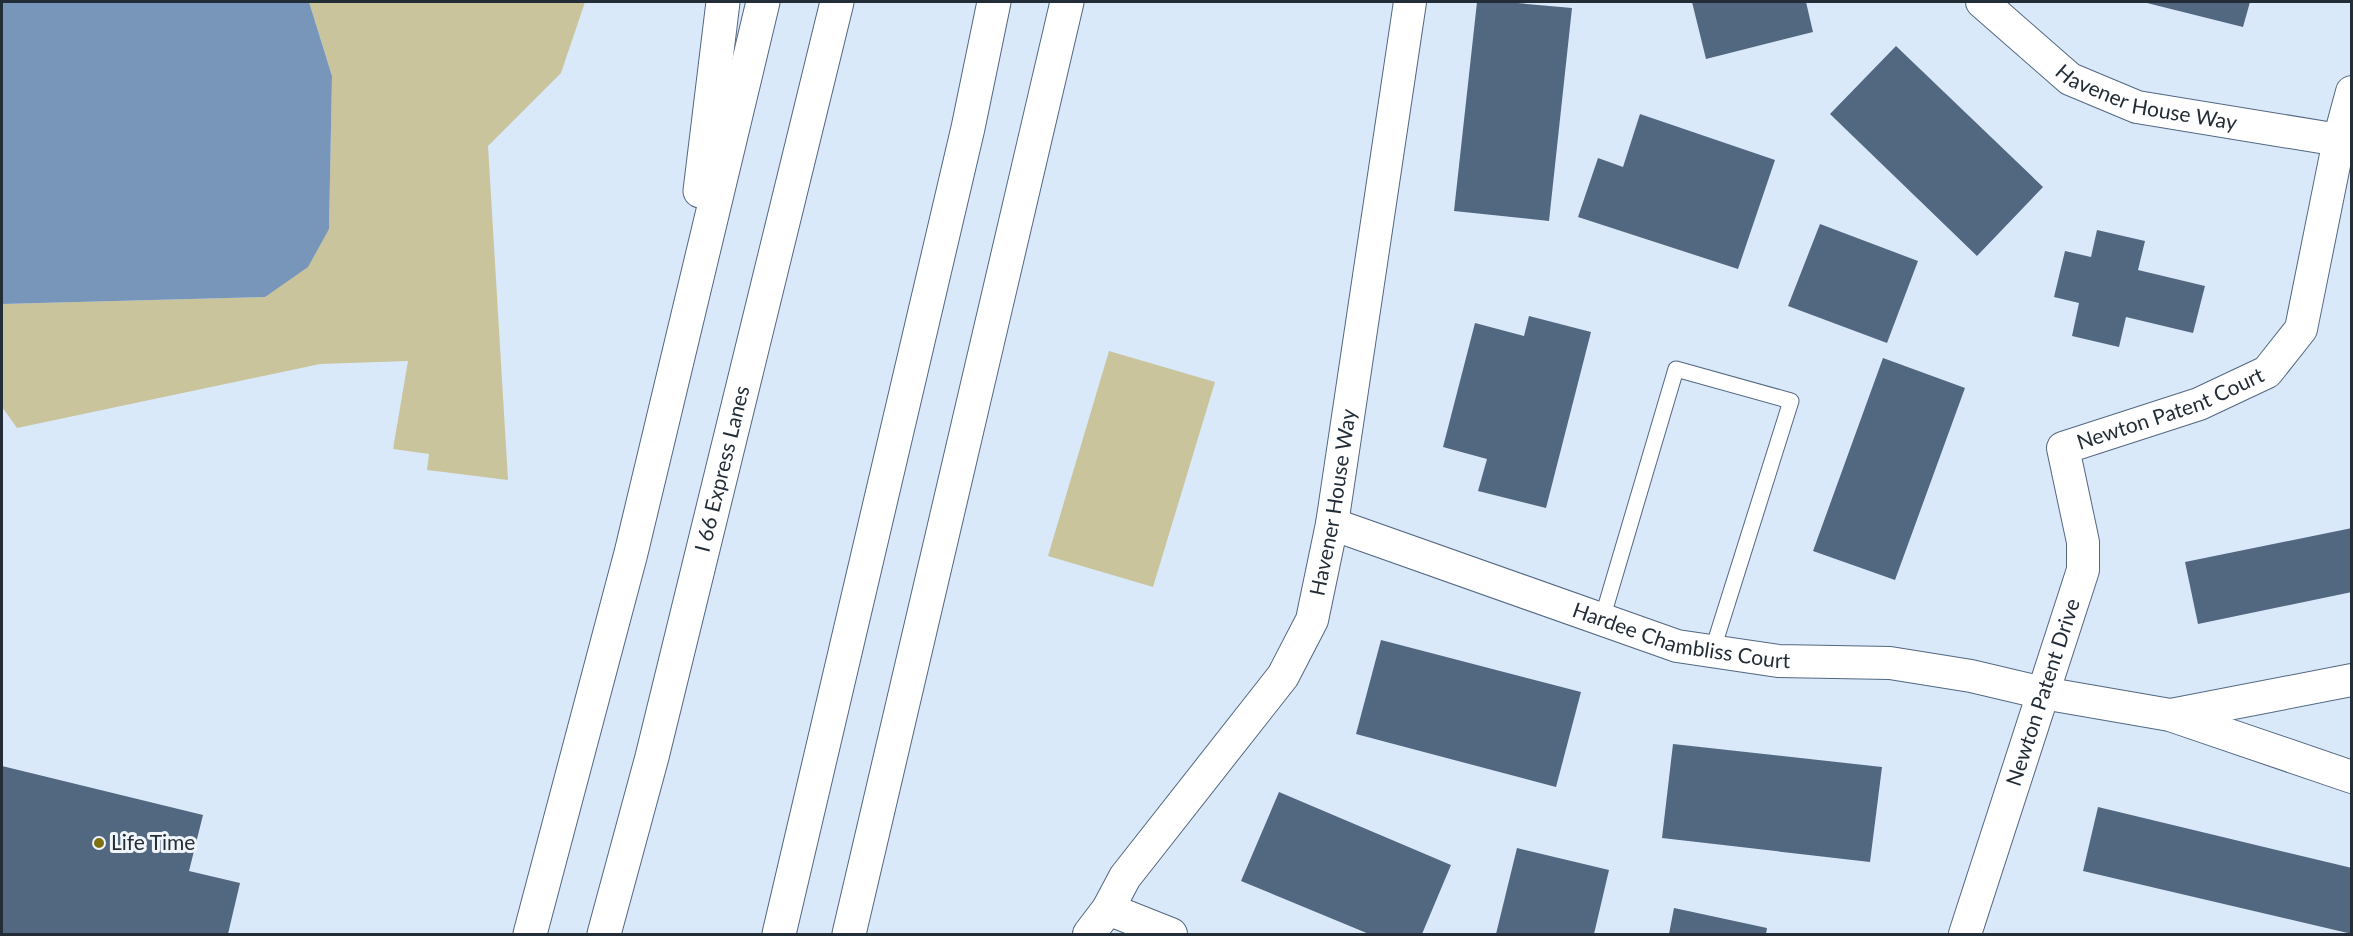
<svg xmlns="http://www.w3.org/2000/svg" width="2353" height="936" font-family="Lato,sans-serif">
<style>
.green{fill:#c9c49c}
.water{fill:#7796ba}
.building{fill:#526780}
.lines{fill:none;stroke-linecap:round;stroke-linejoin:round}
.lane-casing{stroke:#526780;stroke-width:17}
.street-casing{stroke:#526780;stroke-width:34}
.highway-casing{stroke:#526780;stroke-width:35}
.lane{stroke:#fff;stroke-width:15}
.street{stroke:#fff;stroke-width:32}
.highway{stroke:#fff;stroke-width:33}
.poi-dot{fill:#7e7112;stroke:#f0f5fb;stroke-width:2}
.labels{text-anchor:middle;stroke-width:6;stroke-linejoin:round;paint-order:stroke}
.street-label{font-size:21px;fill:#232d37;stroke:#f0f5fb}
.poi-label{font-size:21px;fill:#232d37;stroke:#f0f5fb;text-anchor:start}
</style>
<rect width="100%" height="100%" fill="#dae9fa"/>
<path class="green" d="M309 2H585L561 73 488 146 508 480 427 470 429 454 393 449 408 361 320 364 17 428 2 407V304L265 297 329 229 332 76Z
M1109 351 1215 382 1153 587 1048 556Z"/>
<path class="water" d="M2 2H309L332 76 329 229 308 267 265 297 2 304Z"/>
<path class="building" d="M1477 2H1506L1572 8 1549 221 1454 211Z
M1692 2H1806L1813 32 1706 59Z
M2143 2H2250L2243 27Z
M1896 46 2043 187 1977 256 1830 114Z
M1640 114 1775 160 1738 269 1578 217 1598 158 1623 167Z
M1820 224 1918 261 1887 343 1788 306Z
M2097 230 2145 241 2138 270 2205 286 2193 333 2126 317 2119 347 2072 336 2079 303 2054 297 2065 251 2091 257Z
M1529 316 1591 332 1546 508 1478 491 1487 459 1443 447 1475 323 1524 336Z
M1883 358 1965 388 1895 580 1813 551Z
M2352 528V592L2198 624 2185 562Z
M1381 640 1581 692 1556 787 1356 734Z
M1673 744 1882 767 1870 862 1662 838Z
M2 766 203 815 189 871 240 883 228 934H2Z
M1279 792 1451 865 1422 934H1369L1241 881Z
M2098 807 2352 868V934L2083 871Z
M1517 848 1609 870 1594 934H1496Z
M1674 908 1767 928 1766 934H1669Z"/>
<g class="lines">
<defs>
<path id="lane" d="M1602 619 1676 369 1791 401 1712 652"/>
<g id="street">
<path id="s1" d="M1982 2 2070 79 2137 107 2339 140"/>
<path id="s2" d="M1332 524 1677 646 1778 661 1890 663 1971 676 2043 693 2170 715 2352 777"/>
<path d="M2171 715 2352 680"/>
<path d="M1108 909 1171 934"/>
<path id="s3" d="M1089 934 1108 909 1125 877 1283 676 1312 620 1332 524 1410 2"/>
<path id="s4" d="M1965 934 2083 570V542L2063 448 2199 404 2267 372 2301 329 2339 140 2352 92"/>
</g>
<g id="highway">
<path d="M700 191 723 2"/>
<path d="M530 934 631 553 763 2"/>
<path id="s5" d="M604 934 652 757 837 2"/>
<path d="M779 934 968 128 994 2"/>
<path d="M849 934 1067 2"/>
</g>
</defs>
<use href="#lane" class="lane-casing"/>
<use href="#street" class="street-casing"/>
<use href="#highway" class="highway-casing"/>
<use href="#lane" class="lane"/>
<use href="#street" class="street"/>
<use href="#highway" class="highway"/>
</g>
<circle class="poi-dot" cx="99" cy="843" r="6"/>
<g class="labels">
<g class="street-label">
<text dy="7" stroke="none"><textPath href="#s1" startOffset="196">Havener House Way</textPath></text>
<text dy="7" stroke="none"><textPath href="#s4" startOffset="621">Newton Patent Court</textPath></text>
<text dy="7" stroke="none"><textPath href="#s5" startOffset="480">I 66 Express Lanes</textPath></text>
<text dy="7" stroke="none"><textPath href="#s3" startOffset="506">Havener House Way</textPath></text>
<text dy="7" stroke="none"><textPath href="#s2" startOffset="368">Hardee Chambliss Court</textPath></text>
<text dy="7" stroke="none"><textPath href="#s4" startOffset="254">Newton Patent Drive</textPath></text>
</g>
<g class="poi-label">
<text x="111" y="850">Life Time</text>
</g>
</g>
<rect width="2353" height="936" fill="none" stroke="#232d37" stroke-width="6"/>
</svg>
